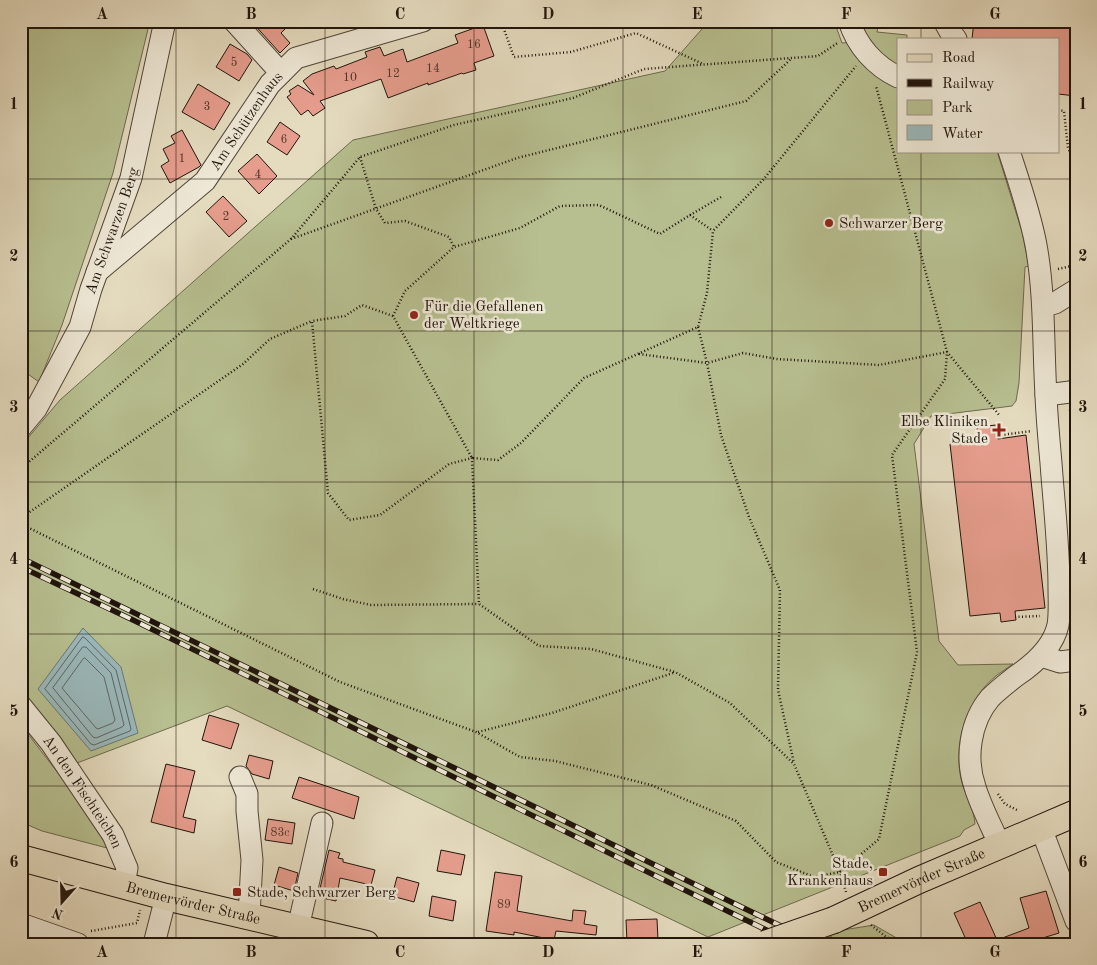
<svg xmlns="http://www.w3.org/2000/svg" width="1097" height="965" font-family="'Old Standard TT',serif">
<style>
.green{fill:#b7bf90;stroke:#6c6a4e}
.water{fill:#9ab9bc;stroke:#697776}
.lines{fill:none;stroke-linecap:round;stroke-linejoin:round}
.shore{stroke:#5d6664;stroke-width:1}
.building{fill:#e69d8d;stroke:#20140c}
.minor-casing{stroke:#514639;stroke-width:23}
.major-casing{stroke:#20140c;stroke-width:28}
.path{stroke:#20140c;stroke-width:2.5;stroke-dasharray:1 2.5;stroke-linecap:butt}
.minor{stroke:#eee8d6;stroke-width:21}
.major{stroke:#e5dcc0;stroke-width:26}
.rail-casing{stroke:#20140c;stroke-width:5.5}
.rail{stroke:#eee8d6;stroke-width:4;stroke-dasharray:11;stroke-linecap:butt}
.major-bridge-casing{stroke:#20140c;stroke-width:28;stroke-linecap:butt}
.major-bridge{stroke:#e5dcc0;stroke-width:26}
.grid{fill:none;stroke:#20140c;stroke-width:1;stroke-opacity:0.55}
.poi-dot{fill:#8f2418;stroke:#eee8d6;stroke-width:2}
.labels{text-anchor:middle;stroke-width:5;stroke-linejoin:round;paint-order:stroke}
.number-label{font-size:12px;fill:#52362c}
.street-label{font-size:15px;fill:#20140c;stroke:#eee8d6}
.poi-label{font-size:15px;fill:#20140c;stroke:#eee8d6;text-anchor:start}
.neatline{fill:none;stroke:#20140c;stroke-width:2}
.grid-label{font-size:16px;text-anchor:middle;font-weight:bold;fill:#20140c}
</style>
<rect width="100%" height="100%" fill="#e5dcc0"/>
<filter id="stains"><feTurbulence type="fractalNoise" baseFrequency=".004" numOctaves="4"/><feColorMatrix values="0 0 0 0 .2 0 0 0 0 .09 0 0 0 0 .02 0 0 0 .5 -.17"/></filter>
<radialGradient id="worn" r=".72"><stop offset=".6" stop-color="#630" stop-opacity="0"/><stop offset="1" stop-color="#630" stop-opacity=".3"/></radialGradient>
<path class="green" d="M21 21H150L113 173 62 325 39 382 21 369Z
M709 21H834L842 43 853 42 898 84V151H997L1022 232 1029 266 1025 267 1019 383 1016 401 1012 406 931 416 914 444 939 641 958 665 1013 664C1008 668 1002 671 997 675 966 700 952 745 962 783 966 797 974 809 975 824L964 830 960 836 708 937 227 706 77 763 61 738 21 690V446L60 400 353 140 665 71Z
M853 21H879L877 32 907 35V39H898V73Z
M21 725 112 843 111 849 42 831 21 822Z
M874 925 907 944H845L824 933Z"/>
<path class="water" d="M83 628 121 667 138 733 91 751 38 689Z"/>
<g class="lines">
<path class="shore" d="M83 637 85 638 116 670 131 729 130 731 94 745 91 744 45 689Z
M83 647H86L111 673 124 725 122 727 96 738 93 737 53 688Z
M85 658 104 677 115 720 113 723 98 729 96 728 62 688 83 659Z"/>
</g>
<path class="building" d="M251 21H293L281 33 290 43 280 53Z
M974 21H1075L1072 46 1076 49V96L1058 94V39H972Z
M483 25 494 56 474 63 476 70 463 74 462 73 428 85V83L388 98 381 79 320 101 325 108 313 116 308 110 301 115 287 97 291 94 289 91 298 85 314 95 303 81 312 74 334 66 336 69 367 57 365 52 380 47 384 56 403 49 407 62 458 43 455 35Z
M230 44 247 54 252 60 239 81 216 67Z
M198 84 230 103 214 130 182 112Z
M280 122 300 136 287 155 267 142Z
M182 130 201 165 199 167 170 183 161 166 169 161 163 149 175 143 171 136Z
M257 154 277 176 259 194 238 171Z
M223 196 247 221 229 237 206 212Z
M996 425 998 439 1026 435 1045 608 1015 611 1016 620 1001 622 1000 613 970 616 950 444 978 441 977 427Z
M209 715 239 724 231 749 202 740Z
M249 755 273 761 269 779 252 774 246 766Z
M166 764 195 771 183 817 196 820 194 833 151 822Z
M299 777 359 797 354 819 292 798Z
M268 819 295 823 292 844 265 840Z
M329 850 340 853 338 858 343 859V862L375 870 371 885 340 878 336 901 318 897Z
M441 850 465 855 461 875 437 871Z
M279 867 298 873 294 891 274 885Z
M495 872 522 876 517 911 572 921 573 910 586 911 584 924 597 926 596 935 556 931 554 940 514 932V935L486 931Z
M397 877 419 883 414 902 392 896Z
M1046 891 1059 933 1023 944H968L954 913 980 902 997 940 1029 928 1020 898Z
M432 896 456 901 453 921 429 916Z
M657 919 658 940 627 942 626 920Z"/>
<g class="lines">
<defs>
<g id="minor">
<path d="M234 21 281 73"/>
<path d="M849 21C857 46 875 66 898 77"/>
<path d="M944 21 949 30 956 39"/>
<path id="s1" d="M97 272 205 181 270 84 296 58 423 21"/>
<path d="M1044 306 1055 303 1076 290"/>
<path d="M1046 395 1070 392 1076 390"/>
<path id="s2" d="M21 427 36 409 80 327 91 289 131 178 165 21"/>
<path d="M1041 656 1060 662 1076 660"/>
<path id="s3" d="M21 706 51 743 113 835 127 868 124 885"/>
<path d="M240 777 247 794V811L252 860 249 916"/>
<path d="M1041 828 1076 921"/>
<path d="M1000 846C992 827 981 807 975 787 965 758 970 722 990 698 998 690 1007 683 1016 676 1034 664 1053 648 1058 625 1060 613 1059 600 1059 588 1059 546 1054 505 1051 463 1049 441 1047 418 1046 396 1043 345 1045 295 1036 245 1030 213 1019 182 1009 151"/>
<path d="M21 924 78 944"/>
<path d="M298 928 322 823"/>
<path d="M154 944 166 897"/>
</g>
<g id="major">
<path id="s4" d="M21 858 166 897 366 944"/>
<path id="s5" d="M834 920 919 880 1076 813"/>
</g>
</defs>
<use href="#minor" class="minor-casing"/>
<use href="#major" class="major-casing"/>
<path class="path" d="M501 21 514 57 571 52 636 33 703 64
M1058 110 1064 111 1068 148 1074 159
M360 157 376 209 385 223 405 221 449 237 454 247
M721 197 690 215 660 234 599 205 560 206 520 228 454 247 405 291 393 316 472 458 498 460 521 443 584 378 698 327 707 293 713 231 763 180 856 66
M690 215 713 231
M291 239 517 158 746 101 791 59
M1058 269 1076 265
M698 327 707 363 721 435 749 517 780 590 778 690 794 763
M639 354 707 363 743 353 777 359 879 365 947 352 1000 416
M1070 410 1072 438 1071 464
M1001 435 1032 431
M21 468 24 466 291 239 360 157 454 125 573 98 644 69 818 56 839 42
M21 518 243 364 270 339 312 321
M21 524 340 682 476 732 520 757 555 761 651 785 736 821 776 862 814 877 840 872 794 764 730 703 675 672 591 649 539 646 479 604 472 458 449 464 380 515 349 520 328 493 312 321 345 316 362 305 393 316
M313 589 343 599 371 605 479 604
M1015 617 1040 616
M478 732 552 713 673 673
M998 794 1005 804 1017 810
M846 892 840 872 879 839 917 652 892 455 945 379 947 352 876 86
M871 925 885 936 898 944
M91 931 137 923 140 910"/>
<use href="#minor" class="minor"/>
<use href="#major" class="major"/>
<defs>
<path id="rail" d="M21 558 818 944
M21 567 133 620 795 944"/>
</defs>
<use href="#rail" class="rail-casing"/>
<use href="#rail" class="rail"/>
<defs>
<path id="major-bridge" d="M765 944 834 920"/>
</defs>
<use href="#major-bridge" class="major-bridge-casing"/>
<use href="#major-bridge" class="major-bridge"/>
</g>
<path class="grid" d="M176 21V944M325 21V944M474 21V944M623 21V944M772 21V944M921 21V39M921 151V944M21 179H1076M21 331H1076M21 482H1076M21 634H1076M21 786H1076"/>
<g class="poi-dot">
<circle cx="829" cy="223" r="5"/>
<circle cx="414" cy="315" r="5"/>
<path d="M996.5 422.5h5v5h5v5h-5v5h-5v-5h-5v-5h5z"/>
<rect x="878" y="867" width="10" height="10" rx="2.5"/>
<rect x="232" y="887" width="10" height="10" rx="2.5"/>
</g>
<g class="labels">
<g class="number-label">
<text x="474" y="48">16</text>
<text x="234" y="66">5</text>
<text x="433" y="72">14</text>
<text x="393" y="77">12</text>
<text x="350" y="81">10</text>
<text x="207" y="110">3</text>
<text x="284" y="143">6</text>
<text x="182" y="162">1</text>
<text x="258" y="178">4</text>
<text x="226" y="220">2</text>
<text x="280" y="836">83c</text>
<text x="504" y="908">89</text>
</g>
<g class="street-label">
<text dy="5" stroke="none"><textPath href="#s1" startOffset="214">Am Schützenhaus</textPath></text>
<text dy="5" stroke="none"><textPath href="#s2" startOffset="218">Am Schwarzen Berg</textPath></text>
<text dy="5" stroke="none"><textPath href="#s3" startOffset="106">An den Fischteichen</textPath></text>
<text dy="5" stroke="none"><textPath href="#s5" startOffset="96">Bremervörder Straße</textPath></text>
<text dy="5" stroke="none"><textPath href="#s4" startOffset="178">Bremervörder Straße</textPath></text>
</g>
<g class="poi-label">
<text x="839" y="228">Schwarzer Berg</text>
<text x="424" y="311">Für die Gefallenen<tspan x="424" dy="17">der Weltkriege</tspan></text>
<text x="988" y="426" text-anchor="end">Elbe Kliniken<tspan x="988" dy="17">Stade</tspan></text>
<text x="873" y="868" text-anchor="end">Stade,<tspan x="873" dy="17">Krankenhaus</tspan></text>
<text x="247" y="897">Stade, Schwarzer Berg</text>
</g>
</g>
<rect width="1097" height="965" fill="none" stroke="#e5dcc0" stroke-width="55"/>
<rect x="897" y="38" width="162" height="115" fill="#eee8d6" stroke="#9c9385"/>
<rect x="907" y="54" width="25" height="8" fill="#e5dcc0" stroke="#9c9385"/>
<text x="942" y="62" font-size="15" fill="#20140c">Road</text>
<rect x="907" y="79" width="25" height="8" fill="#20140c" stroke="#9c9385"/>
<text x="942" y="88" font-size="15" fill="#20140c">Railway</text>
<rect x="907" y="100" width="25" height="15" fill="#b7bf90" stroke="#9c9385"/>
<text x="942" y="112" font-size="15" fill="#20140c">Park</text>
<rect x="907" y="125" width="25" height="15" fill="#9ab9bc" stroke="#9c9385"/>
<text x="942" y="138" font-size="15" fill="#20140c">Water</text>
<g transform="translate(62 902) rotate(200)" stroke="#eee8d6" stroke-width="4" paint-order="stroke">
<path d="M0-4L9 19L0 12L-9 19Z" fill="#20140c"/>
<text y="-8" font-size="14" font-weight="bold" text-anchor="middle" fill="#20140c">N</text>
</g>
<rect x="28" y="28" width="1042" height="910" class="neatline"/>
<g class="grid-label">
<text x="102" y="19">A</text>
<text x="251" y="19">B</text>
<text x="400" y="19">C</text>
<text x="548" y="19">D</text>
<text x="697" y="19">E</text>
<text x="846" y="19">F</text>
<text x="995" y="19">G</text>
<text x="14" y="109">1</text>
<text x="1083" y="109">1</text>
<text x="14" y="261">2</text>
<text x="1083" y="261">2</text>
<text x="14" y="412">3</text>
<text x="1083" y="412">3</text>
<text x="14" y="564">4</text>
<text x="1083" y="564">4</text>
<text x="14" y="716">5</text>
<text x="1083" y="716">5</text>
<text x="14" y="867">6</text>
<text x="1083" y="867">6</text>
<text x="102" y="957">A</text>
<text x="251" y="957">B</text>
<text x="400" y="957">C</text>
<text x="548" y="957">D</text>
<text x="697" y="957">E</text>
<text x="846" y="957">F</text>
<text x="995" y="957">G</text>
</g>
<rect width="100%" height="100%" filter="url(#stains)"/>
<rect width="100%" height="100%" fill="url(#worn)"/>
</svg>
